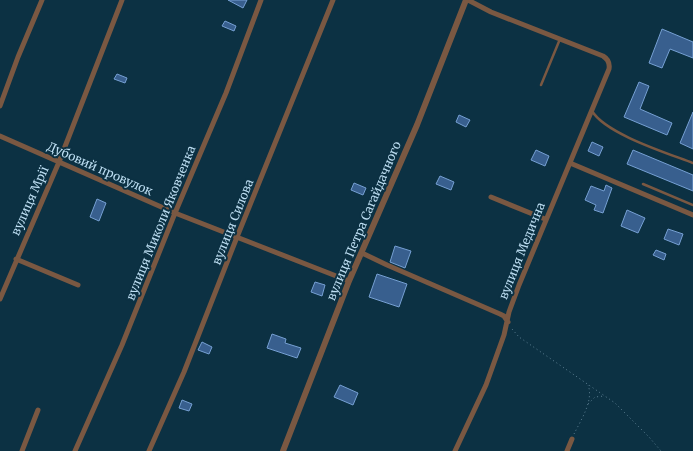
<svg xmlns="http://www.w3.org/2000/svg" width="693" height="451" font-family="Merriweather,serif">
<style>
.building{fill:#385f8e;stroke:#76a0d3}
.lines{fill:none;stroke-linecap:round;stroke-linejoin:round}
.path{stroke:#5e8194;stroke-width:1;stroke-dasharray:1 3;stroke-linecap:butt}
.service{stroke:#7a5842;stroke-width:2.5}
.minor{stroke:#7a5842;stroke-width:5}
.tertiary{stroke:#7a5842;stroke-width:6}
.labels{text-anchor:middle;stroke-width:4;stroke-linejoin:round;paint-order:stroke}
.street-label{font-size:12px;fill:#bcddf1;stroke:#0c3143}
</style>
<rect width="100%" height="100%" fill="#0c3143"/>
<path class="building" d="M228 0H247L243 8Z
M225 21 236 26 234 31 222 26Z
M662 29 693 42V58L670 49 662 68 649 63Z
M117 74 127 78 125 83 114 79Z
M639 82 649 86 640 109 672 123 667 135 624 117Z
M693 112V149L680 143Z
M459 115 470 120 466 127 456 122Z
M592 142 603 147 599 156 588 151Z
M536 150 549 156 545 166 531 160Z
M633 150 693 175V191L627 164Z
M440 176 454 182 451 190 436 184Z
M354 183 366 188 363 195 351 190Z
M606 185 612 188 603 213 594 210 596 205 585 200 591 186 604 191Z
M97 199 106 203 99 221 90 217Z
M627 210 645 218 638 233 621 226Z
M668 229 683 234 679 245 664 239Z
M395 246 411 251 405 268 390 262Z
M656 250 666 254 664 260 653 255Z
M377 274 407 284 399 307 369 297Z
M315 282 325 285 322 296 311 292Z
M272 334 286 339 285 343 301 348 297 358 267 348Z
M202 342 212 347 209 354 198 350Z
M340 385 358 393 353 405 334 397Z
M182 400 192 404 189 411 179 408Z"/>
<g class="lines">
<path class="path" d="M512 329 519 337 615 403 649 437 661 451
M588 404 595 397 604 396
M574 434C581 420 594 400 588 385"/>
<path class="service" d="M541 85 560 39
M592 111C606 134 667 153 693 163
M643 184 693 205"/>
<path class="minor" d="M0 106 18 57 42 0
M0 136 175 213 349 281
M570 163 693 215
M491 197 545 219
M362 253 387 265 500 314 504 316 508 322
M16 259 78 285
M0 299 59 162 122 0
M22 451 38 410
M75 451 122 345 175 213 226 93 261 0
M149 451 184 372 237 237 333 0
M455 451 486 385 504 335 509 312 519 285 609 69C610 63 608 59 603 56L491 12 468 0
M567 451 572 439"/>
<path class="tertiary" d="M283 451 349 281 417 125 466 0"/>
</g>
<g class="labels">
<g class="street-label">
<text transform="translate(100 169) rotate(24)" y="4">Дубовий провулок</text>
<text transform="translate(30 201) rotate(-66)" y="4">вулиця Мрії</text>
<text transform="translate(364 221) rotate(-67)" y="4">вулиця Петра Сагайдачного</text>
<text transform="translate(233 222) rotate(-68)" y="4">вулиця Силова</text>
<text transform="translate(161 223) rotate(-68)" y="4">вулиця Миколи Яковченка</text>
<text transform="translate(522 251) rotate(-68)" y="4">вулиця Медична</text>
</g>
</g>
</svg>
